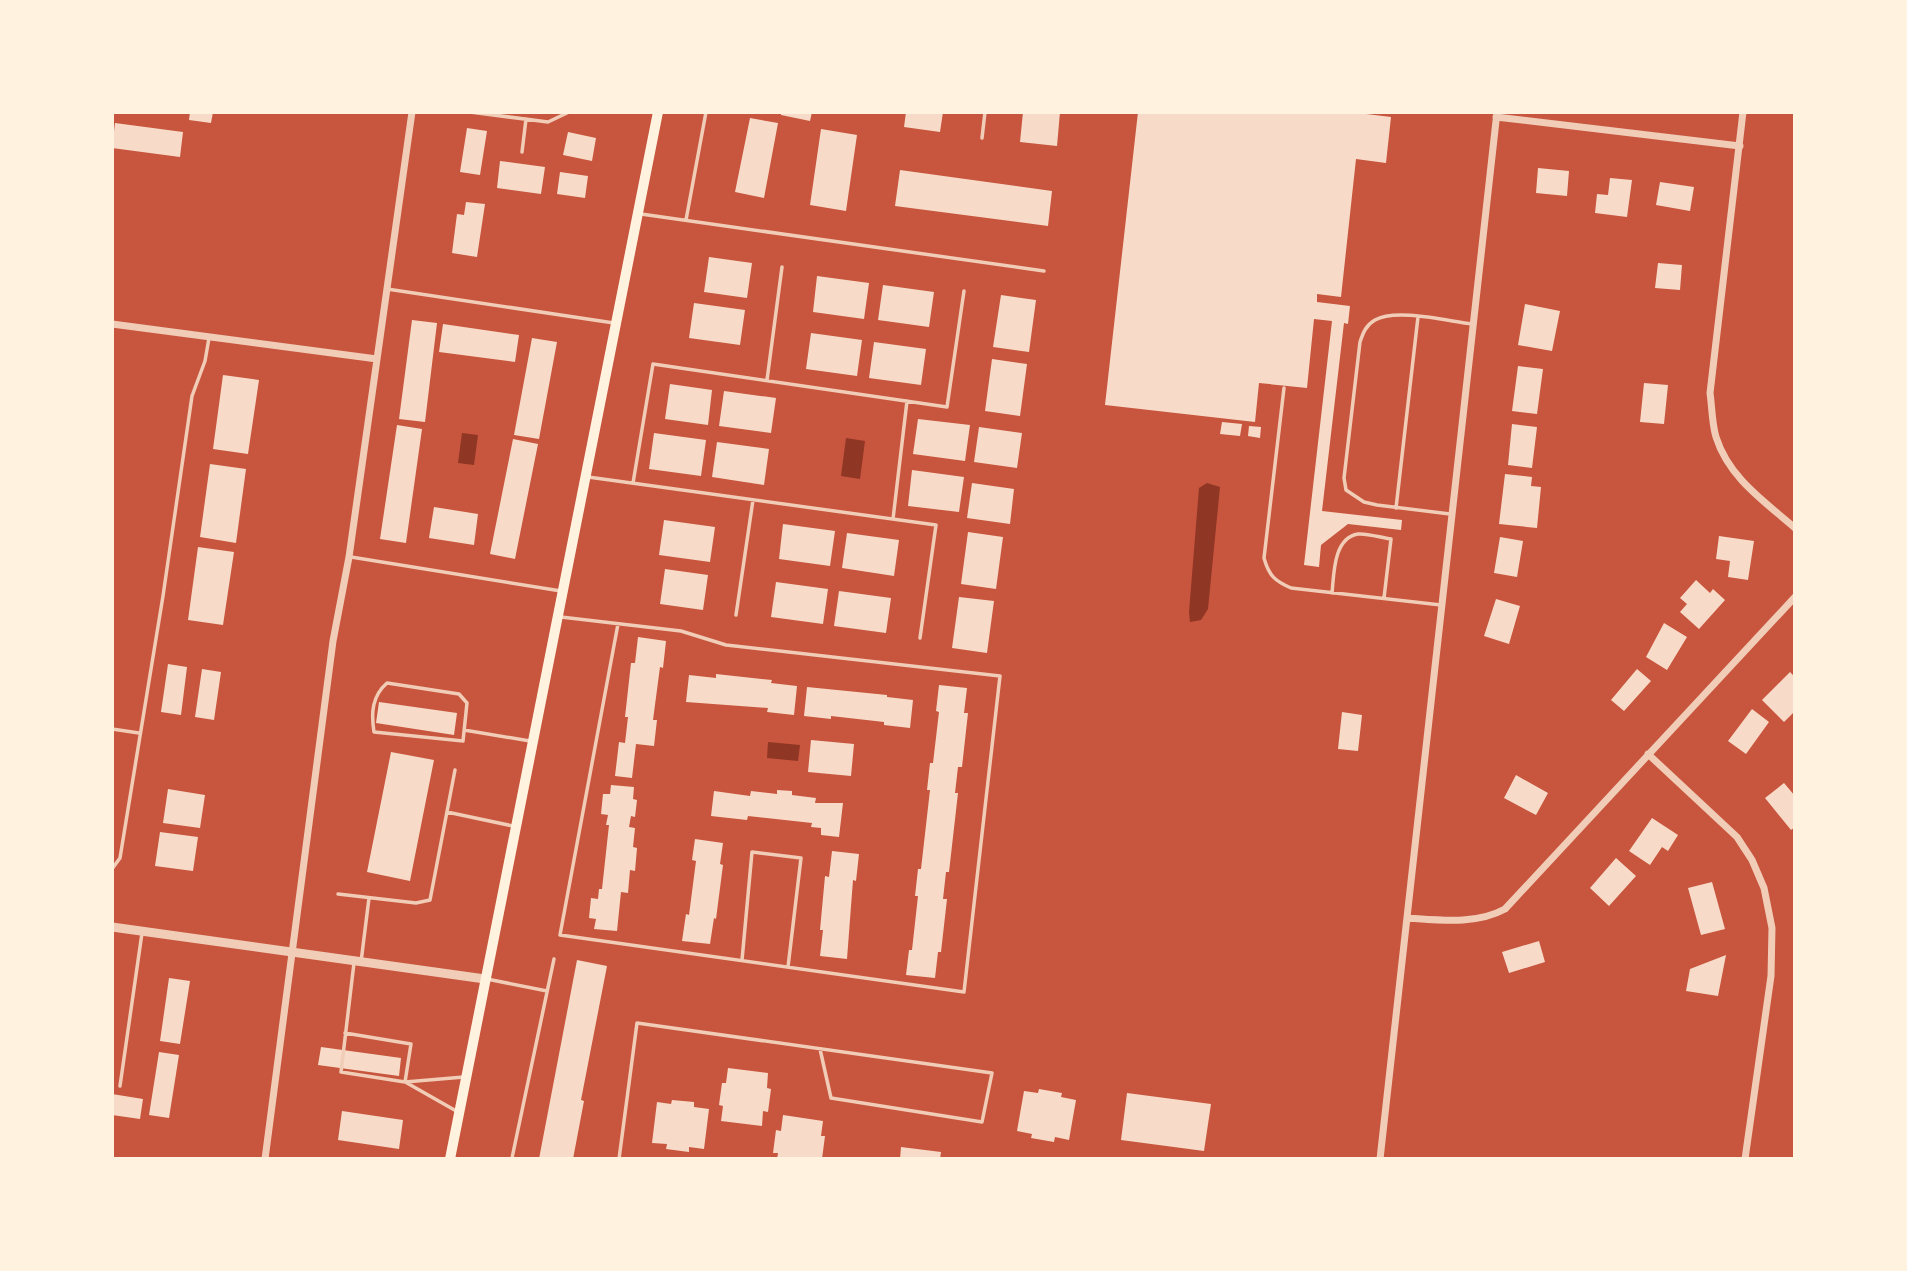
<svg xmlns="http://www.w3.org/2000/svg" width="1907" height="1271" font-family="Karla,sans-serif">
<style>
.water{fill:#8f3625}
.building{fill:#f7dbc8}
.lines{fill:none;stroke-linecap:round;stroke-linejoin:round}
.service{stroke:#f1ccb7;stroke-width:3.5}
.minor{stroke:#f1ccb7;stroke-width:7}
.tertiary{stroke:#f1ccb7;stroke-width:9}
.secondary{stroke:#fff3e0;stroke-width:10}
</style>
<rect width="100%" height="100%" fill="#c8553d"/>
<path class="water" d="M462 433 478 435 474 465 458 463Z
M846 438 865 441 860 479 841 476Z
M1207 483 1220 487 1208 609 1201 620 1190 622 1189 612 1199 488Z
M768 742 800 745 798 761 767 758Z"/>
<path class="building" d="M190 112H213L211 123 189 120Z
M781 112H812L810 121 781 115Z
M906 112H943L940 132 904 127Z
M1023 112H1060L1057 146 1020 142Z
M1138 112H1350L1391 117 1386 163 1356 159 1341 297 1317 294V302L1350 306 1348 324 1344 323 1322 511 1402 520 1401 530 1348 524 1321 545 1319 567 1304 565 1332 321 1314 319 1307 388 1259 383 1255 422 1105 405Z
M750 118 778 123 764 198 735 192Z
M115 123 183 132 180 157 112 148Z
M467 128 487 131 480 175 460 172Z
M821 129 857 135 846 211 810 205Z
M568 132 596 138 592 161 563 155Z
M500 161 545 167 541 194 497 188Z
M1538 168 1569 171 1567 196 1536 193Z
M900 170 1052 191 1048 226 895 206Z
M560 172 588 176 585 198 557 194Z
M1610 178 1632 180 1627 217 1595 213 1597 194 1608 195Z
M1660 182 1694 187 1690 211 1656 205Z
M466 202 485 204 477 257 452 253 457 214 464 215Z
M709 257 752 263 747 298 704 292Z
M1658 263 1682 265 1680 290 1655 288Z
M817 276 869 283 864 319 813 312Z
M883 285 934 292 929 327 878 320Z
M1001 295 1036 300 1029 352 993 347Z
M694 303 745 310 740 345 689 338Z
M1525 304 1560 311 1552 351 1518 345Z
M412 320 437 323 425 422 399 419Z
M443 324 519 335 515 362 439 352Z
M811 333 862 340 857 376 806 369Z
M532 338 557 342 539 439 514 435Z
M874 342 926 349 921 385 869 378Z
M992 359 1027 364 1020 416 985 411Z
M1518 366 1543 369 1537 414 1512 411Z
M223 375 259 380 248 454 213 449Z
M1644 383 1668 385 1664 424 1640 422Z
M670 384 712 390 708 425 665 419Z
M724 391 776 398 771 433 719 426Z
M918 419 970 425 965 461 913 454Z
M1222 422 1242 424 1240 436 1220 434Z
M1512 424 1537 427 1532 468 1508 465Z
M397 425 422 429 406 543 380 539Z
M1249 426 1261 427 1260 438 1248 436Z
M979 427 1022 433 1017 468 974 462Z
M654 433 706 440 701 476 649 469Z
M513 439 538 444 515 559 490 554Z
M717 442 769 449 764 485 712 477Z
M210 464 246 469 236 543 200 537Z
M912 470 964 477 959 512 908 506Z
M1505 474 1532 477 1531 486 1541 487 1537 528 1499 524Z
M972 483 1014 489 1010 524 967 518Z
M434 507 478 514 474 545 429 538Z
M664 520 715 527 710 562 659 555Z
M783 524 835 531 830 566 779 559Z
M968 532 1003 537 996 589 961 584Z
M847 533 899 540 894 576 842 568Z
M1719 536 1754 541 1748 580 1728 577 1730 561 1716 559Z
M1500 537 1523 541 1517 577 1494 573Z
M198 547 234 552 223 625 188 620Z
M665 569 708 575 703 610 660 604Z
M1696 580 1710 593 1713 589 1725 600 1699 629 1680 612 1687 604 1680 598Z
M776 582 828 589 823 624 771 617Z
M839 591 891 598 886 633 834 626Z
M959 597 994 601 987 653 952 648Z
M1496 599 1520 606 1509 644 1484 636Z
M1664 623 1687 637 1667 670 1646 657Z
M638 637 666 641 663 668 660 667 653 720H657L654 746 636 744 632 778 615 776 619 742 625 743 628 717H625L631 663H635Z
M168 664 187 667 181 715 161 712Z
M202 669 221 672 214 720 195 717Z
M1637 669 1651 681 1624 711 1611 700Z
M1790 672 1795 677V711L1784 722 1762 700Z
M716 674 772 680 771 683 797 686 794 715 767 712 768 708 686 702 689 675 716 678Z
M939 685 967 688 964 713H968L962 767H958L955 793H958L949 872H946L943 899H947L941 952H938L935 978 906 975 909 950H912L918 896H915L918 869H921L930 790H927L930 763H933L939 712 936 711Z
M807 687 887 695V697L913 700 910 728 884 725V722L831 716V719L804 716Z
M379 702 457 713 454 735 376 723Z
M1752 709 1769 722 1746 754 1728 741Z
M1342 712 1362 715 1358 751 1338 749Z
M811 740 854 744 851 776 808 772Z
M391 752 434 760 410 881 367 872Z
M1516 775 1548 793 1536 815 1504 798Z
M1784 783 1795 796V827L1791 830 1765 798Z
M611 785 634 787 633 799 637 800 635 817 631 816 629 827 635 828 633 847 637 848 635 871 630 870 628 893 621 892 617 931 594 929 596 919 589 918 591 898 598 899 599 889H602L609 825H606L608 815 601 814 603 794H610Z
M168 789 205 795 200 828 163 823Z
M777 790 792 791V795L816 798 815 803H843L839 837 821 835V828L811 827 812 823 748 816 747 820 711 816 714 791 750 796 751 791 777 794Z
M1652 818 1678 835 1668 851 1662 847 1650 865 1629 851Z
M160 832 198 837 193 871 155 866Z
M695 839 723 843 720 864 723 865 716 919 714 918 710 944 682 941 686 914 689 915 696 861 692 860Z
M832 851 859 854 856 881 853 880 847 959 820 956 823 930H820L825 876 829 877Z
M1616 858 1636 876 1609 906 1590 888Z
M1712 882 1725 929 1701 935 1688 888Z
M1539 941 1545 962 1509 973 1502 952Z
M1726 955 1718 996 1686 991 1690 969Z
M577 960 607 966 581 1100 584 1101 573 1159H539Z
M169 978 190 981 180 1044 160 1041Z
M321 1047 401 1058 399 1076 318 1065Z
M159 1052 179 1055 169 1118 149 1115Z
M728 1068 768 1073 767 1088 771 1089 768 1112 763 1111 762 1126 721 1121 723 1106 719 1105 722 1083H726Z
M1039 1089 1062 1093 1061 1097 1076 1100 1069 1140 1055 1137 1054 1142 1031 1138 1032 1134 1017 1131 1024 1091 1038 1093Z
M1127 1093 1211 1104 1204 1151 1121 1140Z
M112 1094 143 1099 140 1119 112 1115Z
M672 1100 694 1102V1107L709 1109 704 1149 689 1147V1152L666 1149 667 1144 652 1143 657 1102 671 1104Z
M342 1111 403 1120 399 1149 338 1140Z
M783 1115 823 1121 821 1136H825L822 1159H777L778 1153H773L776 1130 781 1131Z
M901 1147 941 1152 940 1159H900Z"/>
<g class="lines">
<path class="service" d="M470 112 548 122 569 112
M982 138 985 112
M522 152 526 119
M641 214 1044 271
M686 220 706 112
M387 289 614 323
M767 380 782 267
M1284 388 1264 558C1269 576 1275 581 1291 588L1441 605
M588 477 936 525 920 638
M633 483 653 364 947 407 964 291
M1396 508 1418 317
M1450 514 1377 505 1364 502 1346 490 1344 478 1360 342C1363 333 1366 325 1375 320 1396 308 1447 321 1472 324
M893 519 907 401
M351 557 561 591
M1332 593C1334 575 1333 538 1358 534 1367 533 1382 538 1391 539L1384 598
M736 615 753 500
M561 617 681 631 726 645 1000 676 964 992 560 935 618 624
M387 683 459 694 467 703 463 741 374 732C371 713 372 696 387 683Z
M112 729 139 733
M464 730 530 741
M447 812 513 826
M112 869 120 858 163 596 192 396 205 361 209 338
M338 894 416 903 430 900 455 770
M742 960 752 852 801 858 788 967
M361 962 369 898
M354 963 341 1072 405 1082 464 1077
M487 979 547 991
M345 1033 411 1044 405 1082
M407 1083 458 1112
M120 1086 142 933
M512 1158 554 959
M619 1159 637 1023 992 1073 982 1122 831 1098 820 1049"/>
<path class="minor" d="M1743 112 1710 393C1712 407 1712 424 1716 437 1729 478 1764 501 1795 528
M1496 117 1740 146
M112 324 377 359
M1648 754 1737 837 1752 860 1764 888 1772 928 1771 976 1745 1159
M1407 918C1439 920 1476 925 1505 909L1795 597
M265 1159 333 641 349 557 412 112
M1380 1159 1497 112"/>
<path class="tertiary" d="M112 927 485 979"/>
<path class="secondary" d="M450 1159 658 112"/>
</g>
<rect width="1907" height="1271" fill="none" stroke="#fff3e0" stroke-width="228"/>
</svg>
